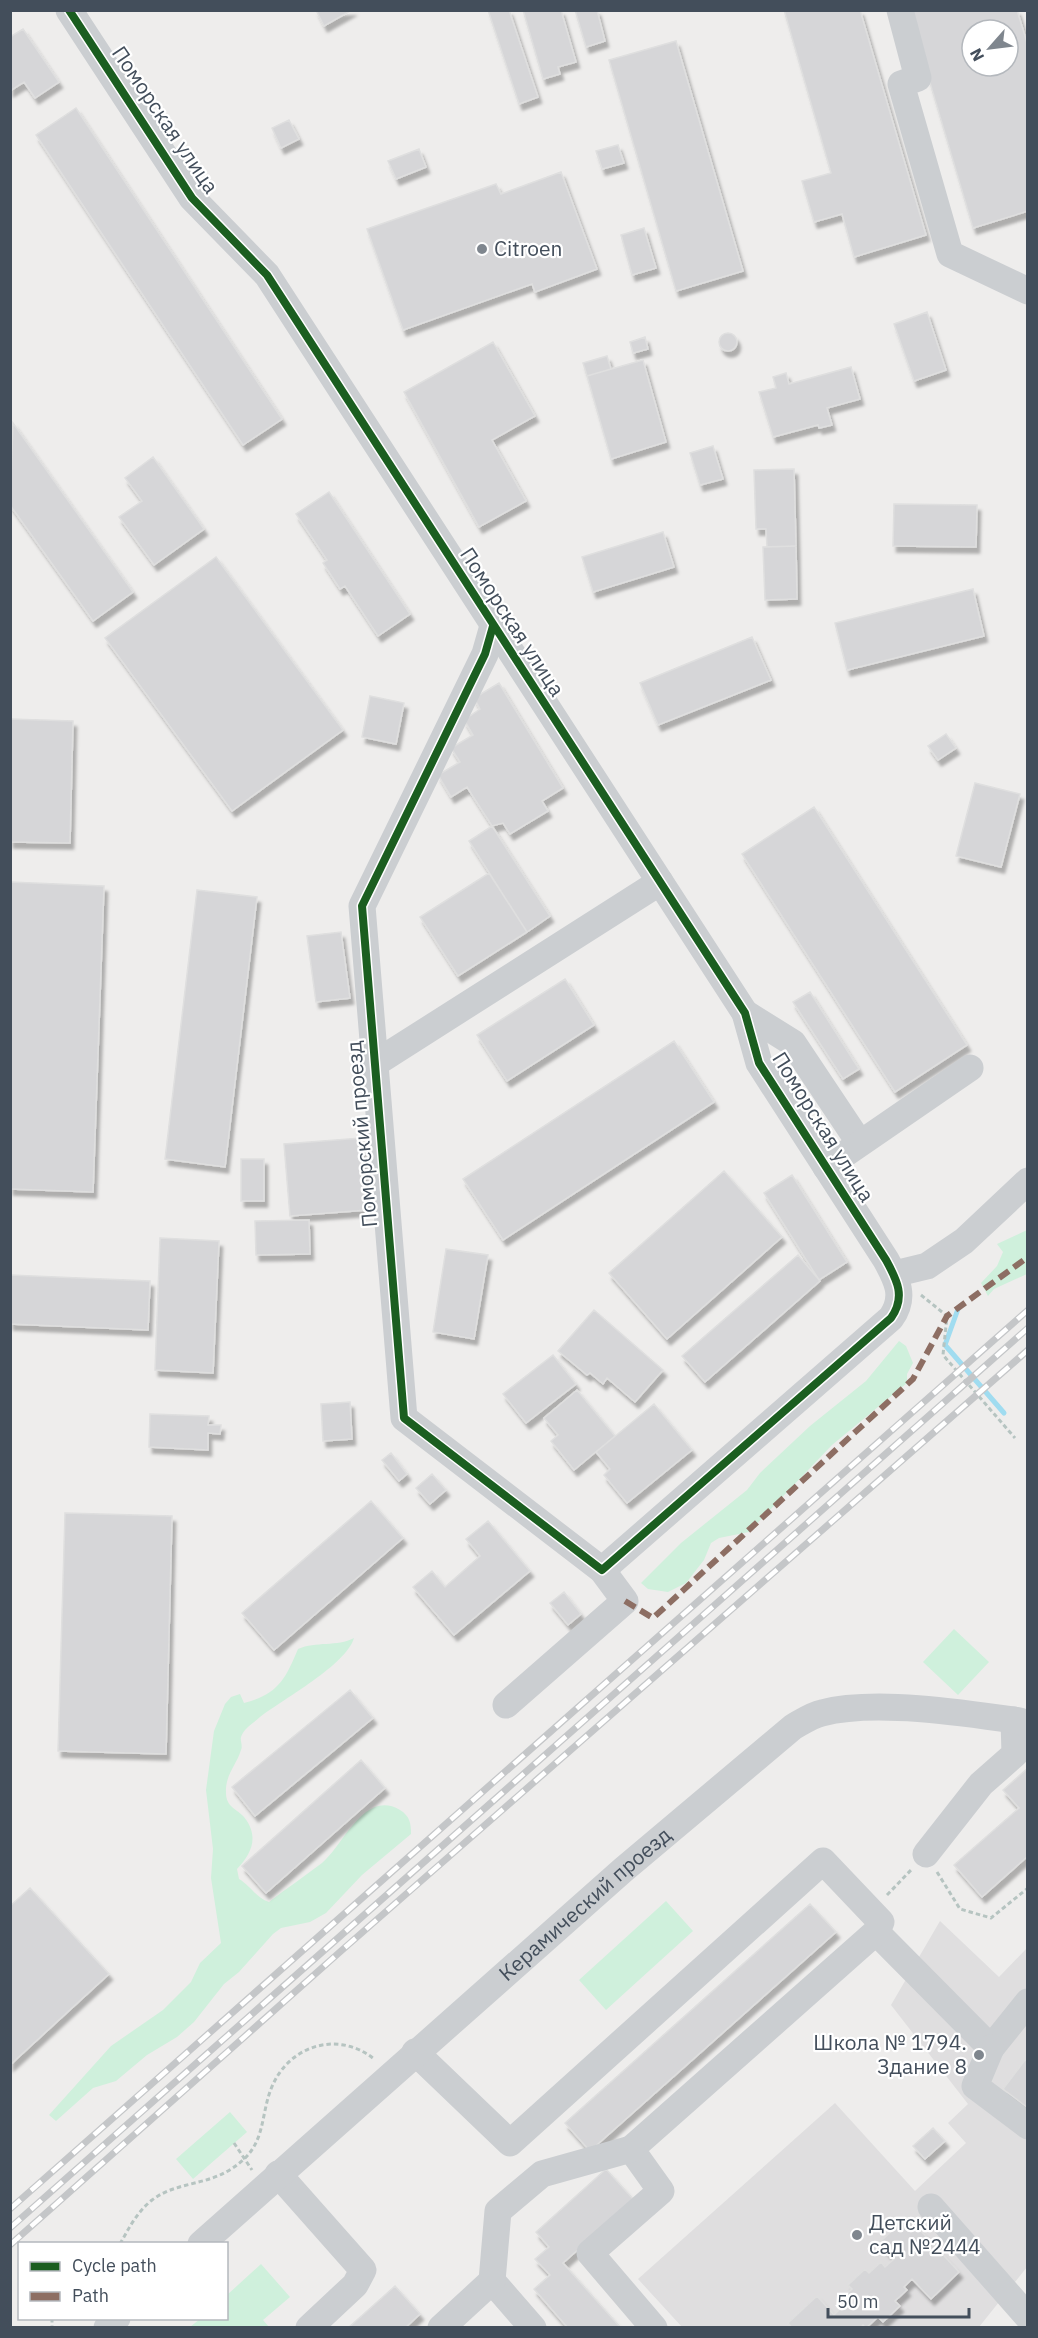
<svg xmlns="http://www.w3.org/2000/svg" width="1038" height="2338" font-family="'IBM Plex Sans',sans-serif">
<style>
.education{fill:#dfdedf}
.green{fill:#cff0dc}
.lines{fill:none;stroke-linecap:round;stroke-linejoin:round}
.stream{stroke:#a0dcf0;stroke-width:5}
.building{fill:#d6d6d8;stroke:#dfdfdf;stroke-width:1.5;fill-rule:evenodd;filter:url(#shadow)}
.path{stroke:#b6c4c1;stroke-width:3;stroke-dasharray:4.5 3;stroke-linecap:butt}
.minor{stroke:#cbced1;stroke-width:27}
.rail-casing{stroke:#c4c6c8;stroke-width:7}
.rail{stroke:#fff;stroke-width:4.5;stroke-dasharray:14;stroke-linecap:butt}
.quiet{stroke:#8d6e63;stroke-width:6;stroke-dasharray:12 6;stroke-linecap:butt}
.cycleway-casing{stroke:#fff;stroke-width:11}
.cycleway{stroke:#1b5e20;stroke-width:8}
.poi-dot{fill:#7f868e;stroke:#fff;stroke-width:2}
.labels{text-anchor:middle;stroke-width:4.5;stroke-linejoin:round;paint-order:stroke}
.street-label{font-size:21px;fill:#434e5b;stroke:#fff}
.poi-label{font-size:21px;fill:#434e5b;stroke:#fff;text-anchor:start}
</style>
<defs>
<filter id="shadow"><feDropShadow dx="3.5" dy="6" stdDeviation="1.5" flood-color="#0004"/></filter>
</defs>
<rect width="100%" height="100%" fill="#eeedec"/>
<path class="education" d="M940 1921 999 1977 1027 1948V2267L979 2327H682L638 2279 835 2103 915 2191 966 2143 948 2123 968 2104 891 2005Z"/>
<path class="green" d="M1027 1230V1274L994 1289 988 1296 981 1283 997 1266 1003 1252 997 1244Z
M899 1341 906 1346 913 1363 907 1374V1383L832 1445 749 1532 719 1538 711 1543 704 1560 686 1583 668 1592 648 1589 641 1583 681 1543 747 1490 760 1473 810 1426 866 1381Z
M954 1629 989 1662 958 1695 923 1662Z
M354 1638C346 1665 285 1698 260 1717 254 1723 244 1728 241 1737 240 1741 243 1746 241 1750 236 1766 225 1775 226 1793 226 1807 237 1809 244 1817 260 1837 251 1854 237 1869L239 1879C251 1886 256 1898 269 1902 287 1888 305 1876 322 1863 344 1845 364 1789 400 1810 410 1816 411 1824 411 1834L362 1875 326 1913 310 1922 281 1928 273 1934 239 1972 224 1984 194 2022 177 2037 147 2055 116 2081 93 2088 56 2121 49 2115 111 2046 163 2010 191 1982 200 1963 221 1943 211 1878 213 1849 206 1790 214 1731 225 1704 231 1697 240 1694 244 1703C278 1694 285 1680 298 1649 316 1641 337 1647 354 1638Z
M666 1901 693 1931 606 2010 579 1980Z
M230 2112 247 2132 193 2179 176 2159Z
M261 2264 290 2297 263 2320 269 2327H190L200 2319 226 2318 227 2295Z"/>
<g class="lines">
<path class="stream" d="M958 1309 945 1345 1004 1413"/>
</g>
<path class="building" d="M316 10H352L324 26Z
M488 10H509L538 97 519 104Z
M523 10H561L576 62 558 67 560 74 543 79Z
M575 10H597L605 41 586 47Z
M784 10H860L926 235 854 257 842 214 814 222 802 181 831 173Z
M915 10H1017L1028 46V211L973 228 909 12ZM972 30H1008V66H972Z
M23 29 59 82 35 98 24 82 10 91V37Z
M676 41 743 271 676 291 609 60Z
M76 108 282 419 243 445 36 135Z
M289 120 299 139 281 148 272 128Z
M618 145 624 163 602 169 596 151Z
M419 149 426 167 396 179 388 161Z
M561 172 597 269 535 292 532 284 403 330 367 229 496 184 501 194Z
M644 228 656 268 632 275 621 235Z
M927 312 946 370 914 381 894 324Z
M719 342a9 9 0 1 1 18 0a9 9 0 1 1-18 0Z
M645 337 648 349 633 353 630 342Z
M493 342 535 416 492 440 526 501 479 527 404 392Z
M607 356 611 369 587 376 583 363Z
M643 360 666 442 611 459 587 376Z
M851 367 860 399 827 408 832 425 819 428 818 425 773 437 759 392 776 388 773 377 786 373 789 384Z
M13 423 133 592 93 621 10 505Z
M713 446 723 479 700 485 690 453Z
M153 457 204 529 154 565 119 517 142 501 125 478Z
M794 469 796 546 767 547 766 529H756L754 470Z
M329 492 410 614 378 636 345 586 340 589 323 563 327 560 296 514Z
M894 504 977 505 976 547 893 546Z
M663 532 674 567 593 592 582 557Z
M796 546 797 599 765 600 763 547Z
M216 557 343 730 232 811 105 638Z
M973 589 984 636 847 670 835 623Z
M752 637 771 680 658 725 640 683Z
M499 683 563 788 542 801 548 811 510 834 503 823 492 826 467 787 451 797 438 775 460 762 451 748 473 735 464 720 480 709 474 698Z
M370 696 404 703 396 744 362 737Z
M10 719 73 721 70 843 10 842Z
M946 734 956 748 938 760 928 746Z
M975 783 1020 794 1001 867 956 856Z
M814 807 967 1045 895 1092 742 854Z
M492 826 550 916 527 932 469 841Z
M489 873 527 932 458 976 420 917Z
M10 882 104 886 93 1192 10 1189Z
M197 890 257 897 225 1167 165 1159Z
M341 932 350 998 316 1002 307 936Z
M565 979 594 1025 507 1081 477 1035Z
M810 992 859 1069 843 1079 793 1002Z
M674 1041 714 1102 503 1240 463 1179Z
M361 1138 367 1210 290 1216 284 1144Z
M241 1159H264V1201H241Z
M724 1171 782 1237 667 1339 609 1273Z
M792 1175 847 1262 819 1280 764 1193Z
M309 1220 310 1254 256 1255 255 1221Z
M160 1238 219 1241 213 1373 155 1370Z
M446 1249 488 1255 474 1339 433 1332Z
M798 1255 820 1281 705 1382 682 1356Z
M10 1275 150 1281 148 1330 10 1324Z
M594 1310 663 1370 635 1402 607 1378 603 1384 590 1373 587 1375 558 1351Z
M553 1355 576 1384 526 1423 503 1394Z
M577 1390 615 1436 574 1470 551 1441 558 1435 544 1418Z
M350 1402 352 1439 323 1441 321 1404Z
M654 1404 692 1450 627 1503 604 1475 610 1469 596 1452Z
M150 1414 209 1416 208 1425H221L220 1434 208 1433V1450L149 1447Z
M391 1453 407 1474 399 1481 382 1460Z
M432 1474 446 1490 430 1504 416 1488Z
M371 1501 403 1538 274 1650 242 1613Z
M65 1513 172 1516 166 1754 58 1751Z
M488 1521 530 1571 454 1635 413 1587 432 1571 445 1587 480 1556 466 1539Z
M564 1592 581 1614 568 1625 550 1603Z
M350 1690 373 1718 255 1816 232 1787Z
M361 1760 385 1788 266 1893 242 1866Z
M1028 1768V1856L982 1897 954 1865 1019 1808 1003 1790Z
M30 1888 109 1974 10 2065V1906Z
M810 1904 836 1932 590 2151 565 2123Z
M1025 2060 1028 2062V2108L1003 2089Z
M933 2128 945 2141 925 2159 913 2146Z
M606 2169 634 2200 563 2263 621 2328H568L534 2289 550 2275 535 2259 549 2247 536 2232Z
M907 2216 959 2272 931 2299 912 2279 904 2287 907 2290 895 2301 900 2306 883 2322 878 2317 866 2328 863 2325 860 2328H792L788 2323 817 2296 834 2315 844 2305 840 2300 852 2289 848 2285 865 2269 869 2273 881 2262 885 2267 894 2259 879 2243Z
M395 2286 420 2314 405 2328H348Z"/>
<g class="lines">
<path class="path" d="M921 1295 947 1316 943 1355 1015 1438
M937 1872 960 1909 991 1918 1028 1888
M887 1895 912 1869
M234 2143 252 2170
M120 2244C129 2228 137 2212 152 2200 180 2179 212 2188 243 2160 265 2140 261 2115 271 2089 288 2045 338 2030 374 2059
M52 2318V2328"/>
<g class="minor">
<path d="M69 10 192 198 267 275 745 1013 759 1063 886 1260C897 1280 906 1297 891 1318L602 1570"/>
<path d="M900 10 918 78 901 84 950 254 1028 291"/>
<path d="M493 626 485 654 362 906 404 1418 602 1570 625 1601 506 1705"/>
<path d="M745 1013 793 1043 859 1142"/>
<path d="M374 1064 660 882"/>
<path d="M826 1167 970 1068"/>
<path d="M894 1274 927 1266 964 1241 1028 1181"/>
<path d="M926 1854 981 1784 1015 1754 1014 1720"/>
<path d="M876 1932 991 2048 1028 2002"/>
<path d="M991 2048 975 2086 1028 2126"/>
<path d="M415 2052 510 2143 823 1861 881 1922 876 1932 631 2149 661 2191 590 2253 654 2328"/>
<path d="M278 2174 363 2270 355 2285 309 2328"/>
<path d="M931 2207 1028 2317"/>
<path id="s1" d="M201 2244 623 1870 793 1727C802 1722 812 1715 822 1713 874 1699 966 1713 1020 1721L1028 1725"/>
<path d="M492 2281 533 2328"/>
<path d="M107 2328 117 2318"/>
<path d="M441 2328 492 2281 498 2211 542 2174 631 2149"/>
</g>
<defs>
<path id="rail" d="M10 2209 1028 1310
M10 2228 1028 1328
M10 2245 341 1951 1028 1350"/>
</defs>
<use href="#rail" class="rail-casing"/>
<use href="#rail" class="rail"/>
<path class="quiet" d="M625 1601 653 1618 913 1379 947 1316 1028 1257"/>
<defs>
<path id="cycleway" d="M69 10 192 198 267 275 745 1013 759 1063 886 1260C897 1280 906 1297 891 1318L602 1570 404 1418 362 906 485 654 493 626"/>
</defs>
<use href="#cycleway" class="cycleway-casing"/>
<use href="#cycleway" class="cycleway"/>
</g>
<g class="poi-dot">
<circle cx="482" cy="249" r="6"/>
<circle cx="979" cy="2055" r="6"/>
<circle cx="857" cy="2235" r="6"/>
</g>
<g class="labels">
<g class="street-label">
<text transform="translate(165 120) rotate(56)" y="7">Поморская улица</text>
<text transform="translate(512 622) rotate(57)" y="7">Поморская улица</text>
<text transform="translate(823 1127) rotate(58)" y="7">Поморская улица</text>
<text transform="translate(362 1134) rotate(-95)" y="7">Поморский проезд</text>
<text dy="7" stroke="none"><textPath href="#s1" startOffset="513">Керамический проезд</textPath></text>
</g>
<g class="poi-label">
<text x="494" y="256">Citroen</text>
<text x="967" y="2050" text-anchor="end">Школа № 1794.<tspan x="967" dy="24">Здание 8</tspan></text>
<text x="869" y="2230">Детский<tspan x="869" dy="24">сад №2444</tspan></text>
</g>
</g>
<rect width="1038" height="2338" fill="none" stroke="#434e5b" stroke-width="24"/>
<rect x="18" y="2242" width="210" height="78" fill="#ffffff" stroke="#b4b8bd" stroke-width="1.5"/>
<rect x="30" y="2262" width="30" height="9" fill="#1b5e20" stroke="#b4b8bd" stroke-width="1.5"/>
<text x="72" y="2272" font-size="18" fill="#434e5b">Cycle path</text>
<rect x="30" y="2292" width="30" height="9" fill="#8d6e63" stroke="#b4b8bd" stroke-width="1.5"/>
<text x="72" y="2302" font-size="18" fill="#434e5b">Path</text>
<g transform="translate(990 48) rotate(242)"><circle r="28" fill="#ffffff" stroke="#b4b8bd" stroke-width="1.5"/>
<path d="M0-4.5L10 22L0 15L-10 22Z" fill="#7f868e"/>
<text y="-9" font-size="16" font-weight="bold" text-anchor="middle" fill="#434e5b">N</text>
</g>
<path d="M828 2308v9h141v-9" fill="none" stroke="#434e5b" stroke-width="3"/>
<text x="837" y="2308" font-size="18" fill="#434e5b" stroke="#ffffff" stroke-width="4.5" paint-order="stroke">50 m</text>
</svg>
